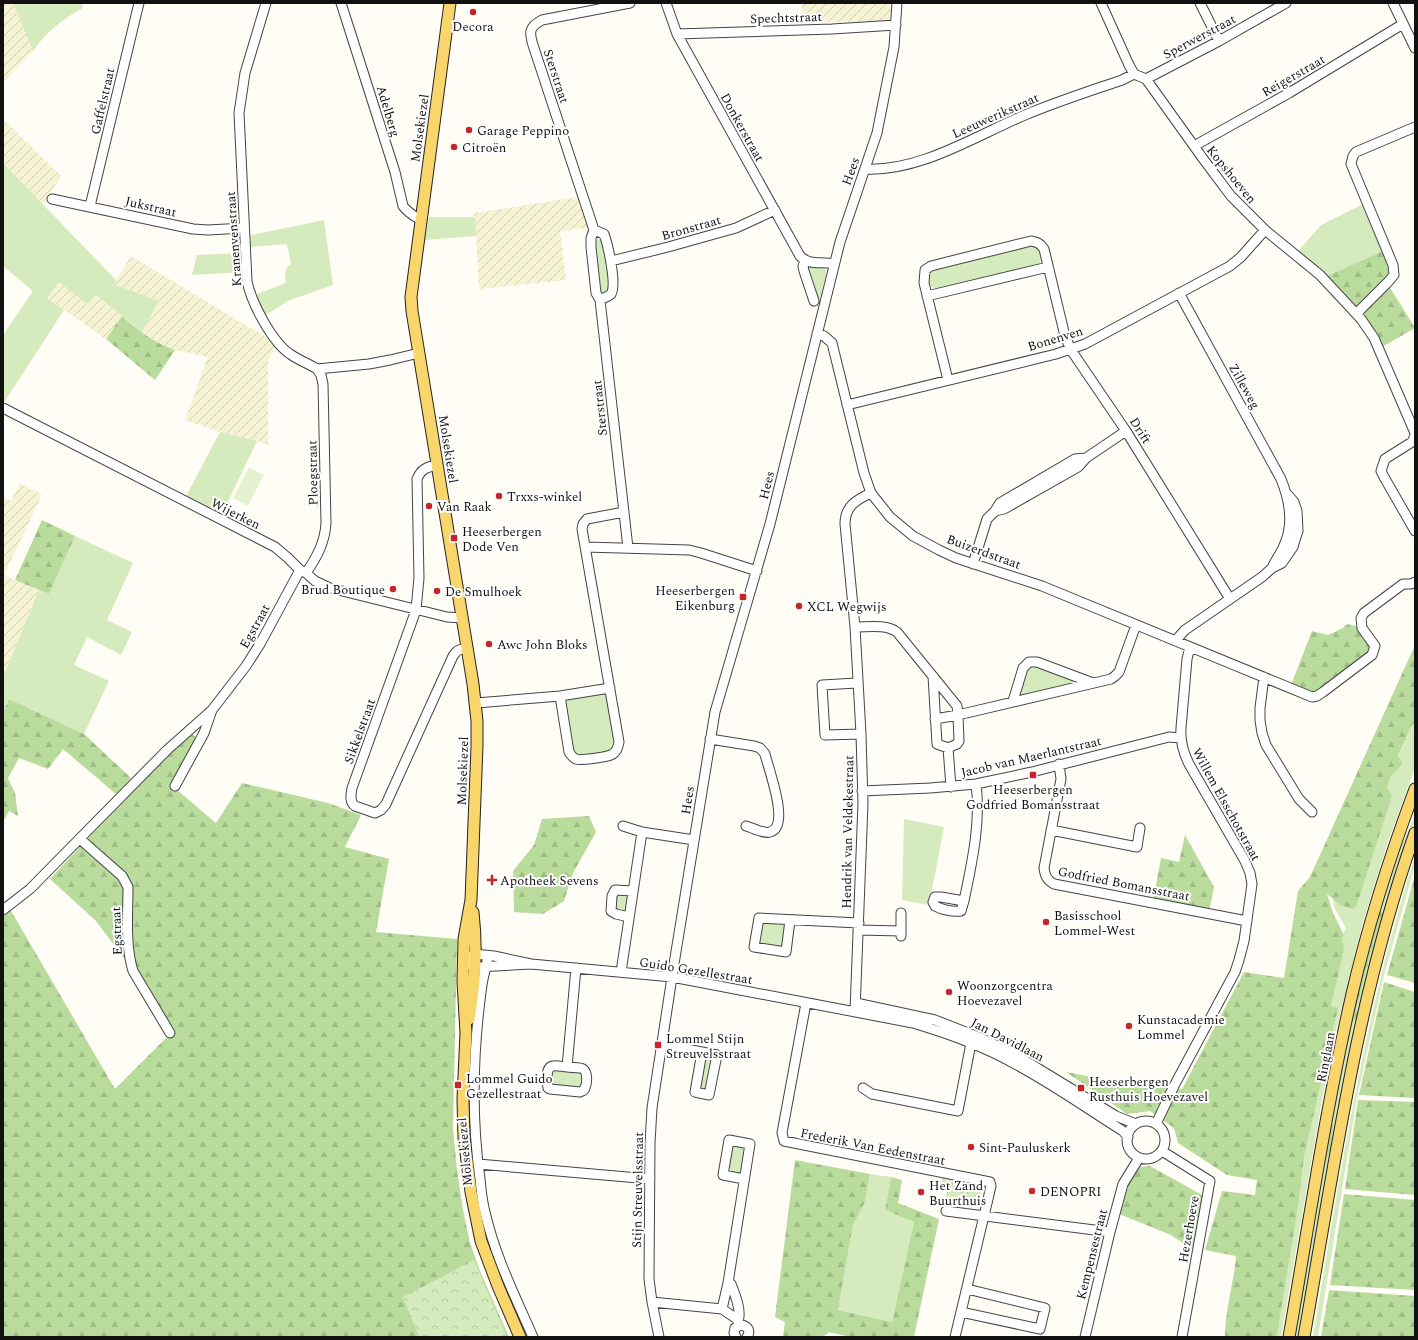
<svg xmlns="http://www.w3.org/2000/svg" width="1418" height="1340" font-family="Spectral,serif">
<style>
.farmland{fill:url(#farmland-furrows)}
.grass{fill:#d5ebbd}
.forest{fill:url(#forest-firs)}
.park{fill:url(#park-crowns)}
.pitch{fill:#e6f2cf}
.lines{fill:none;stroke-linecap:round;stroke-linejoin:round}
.minor-casing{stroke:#444;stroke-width:11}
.major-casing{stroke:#222;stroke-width:13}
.minor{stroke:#fff;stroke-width:9}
.major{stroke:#f9d66b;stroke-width:11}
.poi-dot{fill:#c4262e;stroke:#fff;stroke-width:1.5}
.labels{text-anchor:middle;stroke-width:4;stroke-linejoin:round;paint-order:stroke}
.street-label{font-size:13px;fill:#111;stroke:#fff}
.poi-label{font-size:13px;fill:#111;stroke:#fff;text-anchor:start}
</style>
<defs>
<pattern id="farmland-furrows" width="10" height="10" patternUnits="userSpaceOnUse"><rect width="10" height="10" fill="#f6f3d4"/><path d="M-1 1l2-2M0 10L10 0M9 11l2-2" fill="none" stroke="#d2cfb5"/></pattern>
<pattern id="forest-firs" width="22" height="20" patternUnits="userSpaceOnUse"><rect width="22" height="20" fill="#b9dc9c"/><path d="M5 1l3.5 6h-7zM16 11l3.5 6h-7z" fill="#9ebc85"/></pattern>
<pattern id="park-crowns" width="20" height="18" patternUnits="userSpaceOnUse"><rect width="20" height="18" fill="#d5ebbd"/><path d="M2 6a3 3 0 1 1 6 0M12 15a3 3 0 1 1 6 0" fill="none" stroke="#b6c8a1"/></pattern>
</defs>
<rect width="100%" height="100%" fill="#fffdf5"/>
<path class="farmland" d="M3 3H13L33 51 3 83Z
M802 3H892V17L888 21 802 23Z
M3 119 61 176 43 205 3 163Z
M578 197 588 228 560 231 566 280 479 289 476 236 474 213Z
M131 256 269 339H273L278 347 273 351 268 361V445L257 441 220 432 185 420 208 357 175 350 162 345 142 332 159 301 116 285V280Z
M59 281 87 304 96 295 122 316 106 339 47 298Z
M20 483 42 495 4 575 39 590 3 677V497L11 501Z"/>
<path class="grass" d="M13 3H81L83 8C64 18 45 33 33 51Z
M3 163 116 280V285L159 301 142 332 96 295 87 304 59 282 47 298 64 310 3 404V335L33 291 3 266Z
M1363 204 1383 251 1327 276 1298 251 1321 225Z
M429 217H475L476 236 425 240Z
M324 220 333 285 290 300 264 316 254 295 286 283C285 275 284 269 291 264L287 244 250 247 251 235Z
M600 238 603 239 604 242 610 289 605 293 600 290 594 241Z
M1030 246C1040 248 1043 253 1040 263L1035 266 937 289 932 287 929 284 928 273 933 270Z
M242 253 243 272 192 275 197 255Z
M806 265 822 266 826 270V275L818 306 807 274Z
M220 432 257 441 221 516 185 498Z
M75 536 133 563 107 620 132 632 121 655 87 637 74 665 109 681 84 734 9 699 3 712V677L39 590 49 594Z
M1030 663 1073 679V683L1020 696 1018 690Z
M604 693 607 696 615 744 608 752 582 757 574 753 572 748 565 705 566 700 569 698Z
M1415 722V768L1387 844 1362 925 1334 1039 1322 1100 1281 1337H1276L1299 1201 1304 1157 1337 1008 1331 1006 1344 945 1340 941 1346 928 1334 907 1333 899 1340 905 1386 814 1392 796 1387 787 1391 776 1398 770V757L1412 725Z
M1415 814V820L1399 868 1300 1337H1294L1324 1165C1331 1155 1335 1129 1332 1117L1352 1019 1356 1020 1358 1011 1356 1010 1374 941 1383 913 1380 910 1400 845 1404 841Z
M904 819 944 827 929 905 902 900Z
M1415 857V865L1384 975 1357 1097 1318 1337H1313C1340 1176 1364 1013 1415 857Z
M616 893 629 894 626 912 615 911Z
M764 922 782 923 786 926 782 947 759 943C758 937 759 927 764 922Z
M707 1055 713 1057 706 1089 703 1090 701 1089 699 1085 705 1057Z
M553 1069 583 1072 582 1087 580 1089 551 1086V1071Z
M733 1144 745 1145 746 1149 741 1173C736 1174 730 1173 727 1169L731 1147Z
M870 1174 891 1177 885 1210 914 1222 892 1322 838 1310 853 1225 865 1202Z"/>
<path class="forest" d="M1383 251 1390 269 1388 277 1357 307 1327 276Z
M1389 286 1415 328 1382 347 1363 313V309Z
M122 316C138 330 154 343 175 350L155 380 106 339Z
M42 520 75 536 49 594 15 580Z
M1348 624 1356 626 1372 647 1369 653 1316 693 1309 692 1291 685 1312 631 1328 635 1341 629Z
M1415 645V722L1412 725 1398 756 1402 763 1398 770 1391 776 1387 787 1392 796 1356 907 1353 909 1340 905 1327 894 1333 913 1344 935 1341 941 1344 945 1343 954 1331 1006 1338 1008 1304 1157 1299 1201 1277 1335 1276 1337H1225C1225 1309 1234 1283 1236 1256L1205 1250 1222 1191 1255 1195 1257 1180 1227 1175 1178 1143 1174 1128 1150 1111 1127 1114 1066 1072 1143 1087 1182 1089 1244 972 1284 978 1298 891 1310 877Z
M9 699 84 734 131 778 116 794 63 749 48 769 19 758 8 778 15 793 18 816 9 811 3 822V712Z
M191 733 197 738 171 785 216 823 242 783 328 803 361 815 345 847 389 859 376 932 457 939 453 1129 457 1170 463 1210 470 1243 480 1271 509 1337H3V907L7 904 115 1089 171 1033 128 963 95 920 50 879 89 837Z
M589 816 596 832 573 873 564 901 543 914 514 912 513 871 534 845 542 819Z
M1185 835 1214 887 1209 912 1153 901 1161 858 1179 862Z
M1415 875V983L1387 975Z
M1380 910 1383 913 1374 941 1356 1010 1358 1011 1356 1020 1352 1019 1368 952Z
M1384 982 1415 992V1098L1359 1095Z
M1358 1100 1415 1102V1195L1345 1189Z
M1332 1117C1335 1129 1331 1155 1324 1165Z
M795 1160 870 1174 865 1202 853 1225 838 1310 892 1322 914 1222 885 1210 891 1177 902 1180 898 1203 939 1219 914 1337H850L829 1332 823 1337H783L785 1322 775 1317Z
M1150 1166 1202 1195V1209L1192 1249 1171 1235 1119 1214 1129 1184 1139 1167Z
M1344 1194 1415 1200V1290L1330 1285Z
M1329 1290 1415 1296V1337H1321Z"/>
<path class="park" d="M942 1177 951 1180V1182L977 1187V1190L981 1191 978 1206 945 1202 947 1191 941 1189Z
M474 1260 507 1337H419L403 1297Z"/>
<path class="pitch" d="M249 467 264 475 248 506 233 498Z"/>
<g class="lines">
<defs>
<path id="minor" d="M266 3 245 73 239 113 247 281C251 302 272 342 290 354 298 360 308 363 317 369L369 364 390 360 419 353
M341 3 395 172 403 206C408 213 414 216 421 220
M666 3 677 34 800 256C810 266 821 261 834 264
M1101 3 1129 65 1134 74 1146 79 1204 160 1231 196 1265 230 1320 275 1361 319 1374 338 1415 433 1414 438 1412 442 1385 459 1381 471 1384 477 1415 531
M1200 3 1219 41
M1393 3 1415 48
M677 34 832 29 896 25
M1146 79 1219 41 1286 3
M1194 146 1289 93 1403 24
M865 169C920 172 975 136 1025 115 1056 102 1090 91 1122 80L1134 74
M52 199 193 229 208 230 244 228
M90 206 139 3
M594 230 604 234C608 245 617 285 611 294 608 297 603 298 600 300L596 293 591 247V238L594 230 533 45C529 32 529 27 542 20L630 3
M611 261 668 247 736 228 775 210
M805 261 803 266 804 271 814 301
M1179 293 1281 479C1289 499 1294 522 1285 543 1282 552 1276 559 1272 568
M927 296 1048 267
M600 300 628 548
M1357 313 1388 282 1394 275 1393 265 1351 164 1353 156 1356 152 1415 127
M817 333 824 336 832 343 864 473 871 493 890 517 913 536 939 550 956 558 1042 586 1312 697 1317 696 1323 692 1372 655 1375 646 1362 628 1361 618 1364 613 1403 584H1411L1415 582
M948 380 924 283 925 270 931 266 1031 241C1037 242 1040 243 1044 249L1065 336 1071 350 1126 431 1230 599
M847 405 1056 354 1085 344 1230 266 1241 257 1265 230
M3 408 275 547 288 558 300 570 306 573 315 581 330 588 447 617 462 618
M437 465C427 467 421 469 417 479L419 578 416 610 352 788C351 794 349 802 355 806L375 813 381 810 386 804 453 656 457 651 467 647
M995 511 1004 509 1078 467 1086 458 1126 431
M585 547 689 550 701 553 757 571
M973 564 987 519 995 511 1000 503 1075 459 1086 458
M306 573C317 557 325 542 326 523L323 384 321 375 317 369
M855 627C869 627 885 624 897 632L957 706 958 715 1111 679 1115 676 1119 672 1136 625
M1176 640 1185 630 1262 577 1272 568 1282 563 1293 547 1295 540 1298 531 1297 511 1294 502 1288 495
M933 676 937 744 948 748 957 744 959 741 958 715 935 719
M1264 677 1260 708V720L1262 733 1266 745 1299 799 1312 812
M857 683 822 685 825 735 861 734
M560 696 569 752C571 755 573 758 576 759 581 761 605 757 611 755 617 752 618 747 619 742L582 529 583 524 587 519 624 512
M1013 701 1023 668 1029 662H1037L1093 683
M476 703 560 696 610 688
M710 739 754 746 760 748 765 754C768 768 791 827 770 832 764 834 753 828 746 826
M948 748 951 787
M1059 764 1061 779 1044 868C1045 876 1047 880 1054 884L1247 921
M175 786 204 733 212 710 246 666 260 644 300 570
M862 791 930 788 976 784 1032 772 1169 737 1180 738
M623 826 642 832 694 840
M1051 830 1137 847 1140 828
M80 839 122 876 128 887C128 914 125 945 133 971L170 1033
M964 901 961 911C953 912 942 910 935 906L933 902 935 897H941L964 901C972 862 981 823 976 784
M3 910 30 889 167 750 212 710
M629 917 616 914 611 911 612 896 615 890 633 891
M790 920 786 952 754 947 759 918 859 923
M858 930 901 931
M901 936V913
M487 961C486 969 483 977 482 985 473 1049 471 1115 480 1179 481 1190 482 1201 485 1212 495 1256 515 1296 533 1337
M531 964 477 967H474L464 961 474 954 494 956 531 964 672 977 913 1023C949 1034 984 1046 1017 1065 1054 1085 1088 1109 1123 1131L1128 1137
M621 972 642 832
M806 1003 782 1133 784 1141 990 1182 991 1186 988 1199 955 1337
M856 1003 935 1020 981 1038 1016 1055 1116 1116 1136 1124
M855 1011 863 803 861 734 855 627 845 524C845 506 856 500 871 493
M661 1044 717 1055 709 1095 695 1092 702 1052
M567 1067C571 1068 579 1067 583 1069 588 1072 587 1084 585 1088 584 1091 582 1091 580 1092L550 1089 548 1088C547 1082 545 1067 553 1066 557 1065 563 1067 567 1067L576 968
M863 1088 872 1094 958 1111 971 1043
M1127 1140a19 19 0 1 1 38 0a19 19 0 1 1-38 0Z
M1156 1124 1174 1086 1235 972 1239 960 1244 941 1252 884 1250 873 1245 861 1189 764C1183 752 1180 742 1181 728L1187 659 1190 647
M1162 1151 1210 1181 1182 1337
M478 1164 650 1179
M946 1211 1110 1232
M728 1283 731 1284C735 1294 742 1311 738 1321
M652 1302 722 1309 728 1283 750 1144 729 1140 723 1175 744 1179
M722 1309 737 1319 739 1325
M961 1312 1040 1329 1045 1308 967 1289
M659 1337 652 1302 649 1279 650 1143 652 1108 674 964 715 712 770 524 840 242 877 133 894 47 897 3
M736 1337 734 1333 735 1328 741 1325C748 1326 751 1331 747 1337
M1085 1337 1110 1232 1123 1184 1139 1158"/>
<path id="major" d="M450 3 411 297 412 311 473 684 477 721V746L471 900 464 939 463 982 466 1033 463 1099 464 1138 471 1192 481 1241 498 1286 520 1337
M469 1019C475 985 477 947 473 912
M1289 1337C1309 1223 1326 1107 1352 994 1368 925 1390 856 1415 789
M1304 1337C1334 1168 1357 996 1415 833"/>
</defs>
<use href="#minor" class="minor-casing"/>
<use href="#major" class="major-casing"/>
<use href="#minor" class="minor"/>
<use href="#major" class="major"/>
</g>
<g class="poi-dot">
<circle cx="473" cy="12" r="4"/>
<circle cx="469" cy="130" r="4"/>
<circle cx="454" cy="147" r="4"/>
<circle cx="499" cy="496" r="4"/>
<circle cx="429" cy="506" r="4"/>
<rect x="450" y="534" width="8" height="8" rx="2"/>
<circle cx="393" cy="589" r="4"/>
<circle cx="437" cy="591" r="4"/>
<rect x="739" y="593" width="8" height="8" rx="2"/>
<circle cx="799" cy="606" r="4"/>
<circle cx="489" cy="644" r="4"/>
<rect x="1029" y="771" width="8" height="8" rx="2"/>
<path d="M490 874h4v4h4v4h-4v4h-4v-4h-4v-4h4z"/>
<circle cx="1046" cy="922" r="4"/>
<circle cx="949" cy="992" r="4"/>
<circle cx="1129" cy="1026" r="4"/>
<rect x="654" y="1041" width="8" height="8" rx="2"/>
<rect x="454" y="1081" width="8" height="8" rx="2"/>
<rect x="1077" y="1084" width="8" height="8" rx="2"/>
<circle cx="971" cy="1147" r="4"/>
<circle cx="1032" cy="1191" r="4"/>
<circle cx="921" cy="1192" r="4"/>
</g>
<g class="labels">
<g class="street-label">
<text transform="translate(786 17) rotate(-2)" y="5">Spechtstraat</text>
<text transform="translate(1199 36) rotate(-28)" y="5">Sperwerstraat</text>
<text transform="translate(1293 75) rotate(-30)" y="5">Reigerstraat</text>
<text transform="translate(557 76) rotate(72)" y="5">Sterstraat</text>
<text transform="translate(102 101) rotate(-77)" y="5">Gaffelstraat</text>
<text transform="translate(389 111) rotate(73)" y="5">Adelberg</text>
<text transform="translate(995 115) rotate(-24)" y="5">Leeuwerikstraat</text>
<text transform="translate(743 127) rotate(61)" y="5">Donkerstraat</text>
<text transform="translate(419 128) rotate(-82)" y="5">Molsekiezel</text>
<text transform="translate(850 171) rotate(-70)" y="5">Hees</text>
<text transform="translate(1232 174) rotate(51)" y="5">Kopshoeven</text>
<text transform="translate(151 206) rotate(13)" y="5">Jukstraat</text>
<text transform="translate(691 227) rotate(-16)" y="5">Bronstraat</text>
<text transform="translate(233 239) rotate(-94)" y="5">Kranenvenstraat</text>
<text transform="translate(1055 338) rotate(-17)" y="5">Bonenven</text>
<text transform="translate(1245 386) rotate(61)" y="5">Zilleweg</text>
<text transform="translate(599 408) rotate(-96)" y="5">Sterstraat</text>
<text transform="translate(1141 430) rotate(58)" y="5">Drift</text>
<text transform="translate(449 449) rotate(81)" y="5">Molsekiezel</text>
<text transform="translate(312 473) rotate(-91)" y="5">Ploegstraat</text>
<text transform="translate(766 485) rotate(-76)" y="5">Hees</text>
<text transform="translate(236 513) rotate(27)" y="5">Wijerken</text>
<text transform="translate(984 551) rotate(20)" y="5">Buizerdstraat</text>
<text transform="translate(254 626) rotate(-61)" y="5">Egstraat</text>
<text transform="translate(359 731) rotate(-70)" y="5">Sikkelstraat</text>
<text transform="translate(1031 756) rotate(-13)" y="5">Jacob van Maerlantstraat</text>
<text transform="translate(462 771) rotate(-88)" y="5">Molsekiezel</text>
<text transform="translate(687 800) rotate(-81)" y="5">Hees</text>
<text transform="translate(1227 804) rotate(61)" y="5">Willem Elsschotstraat</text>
<text transform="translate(847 832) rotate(-89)" y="5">Hendrik van Veldekestraat</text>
<text transform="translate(1124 883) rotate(11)" y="5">Godfried Bomansstraat</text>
<text transform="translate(116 931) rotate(-92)" y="5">Egstraat</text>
<text transform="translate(696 970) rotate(9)" y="5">Guido Gezellestraat</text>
<text transform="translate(1008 1039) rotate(27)" y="5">Jan Davidlaan</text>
<text transform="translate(1325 1057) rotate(-79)" y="5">Ringlaan</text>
<text transform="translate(873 1146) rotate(11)" y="5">Frederik Van Eedenstraat</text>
<text transform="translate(464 1152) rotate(-95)" y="5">Molsekiezel</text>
<text transform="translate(637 1190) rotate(-89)" y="5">Stijn Streuvelsstraat</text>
<text transform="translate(1188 1229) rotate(-80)" y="5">Hezerhoeve</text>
<text transform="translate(1091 1254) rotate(-76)" y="5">Kempensestraat</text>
</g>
<g class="poi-label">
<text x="473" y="31" text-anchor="middle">Decora</text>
<text x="477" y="135">Garage Peppino</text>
<text x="462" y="152">Citroën</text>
<text x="507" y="501">Trxxs-winkel</text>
<text x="437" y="511">Van Raak</text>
<text x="462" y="536">Heeserbergen<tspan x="462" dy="15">Dode Ven</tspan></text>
<text x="385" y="594" text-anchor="end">Brud Boutique</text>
<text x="735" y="595" text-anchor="end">Heeserbergen<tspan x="735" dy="15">Eikenburg</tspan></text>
<text x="445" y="596">De Smulhoek</text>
<text x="807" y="611">XCL Wegwijs</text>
<text x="497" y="649">Awc John Bloks</text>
<text x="1033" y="794" text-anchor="middle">Heeserbergen<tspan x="1033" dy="15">Godfried Bomansstraat</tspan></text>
<text x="500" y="885">Apotheek Sevens</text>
<text x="1054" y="920">Basisschool<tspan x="1054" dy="15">Lommel-West</tspan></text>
<text x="957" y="990">Woonzorgcentra<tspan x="957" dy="15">Hoevezavel</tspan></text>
<text x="1137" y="1024">Kunstacademie<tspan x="1137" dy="15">Lommel</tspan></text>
<text x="666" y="1043">Lommel Stijn<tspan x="666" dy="15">Streuvelsstraat</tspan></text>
<text x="466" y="1083">Lommel Guido<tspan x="466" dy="15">Gezellestraat</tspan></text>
<text x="1089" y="1086">Heeserbergen<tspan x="1089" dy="15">Rusthuis Hoevezavel</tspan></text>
<text x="979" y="1152">Sint-Pauluskerk</text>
<text x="929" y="1190">Het Zand<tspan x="929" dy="15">Buurthuis</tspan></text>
<text x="1040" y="1196">DENOPRI</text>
</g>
</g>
<rect width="1418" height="1340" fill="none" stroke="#111111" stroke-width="8"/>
</svg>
